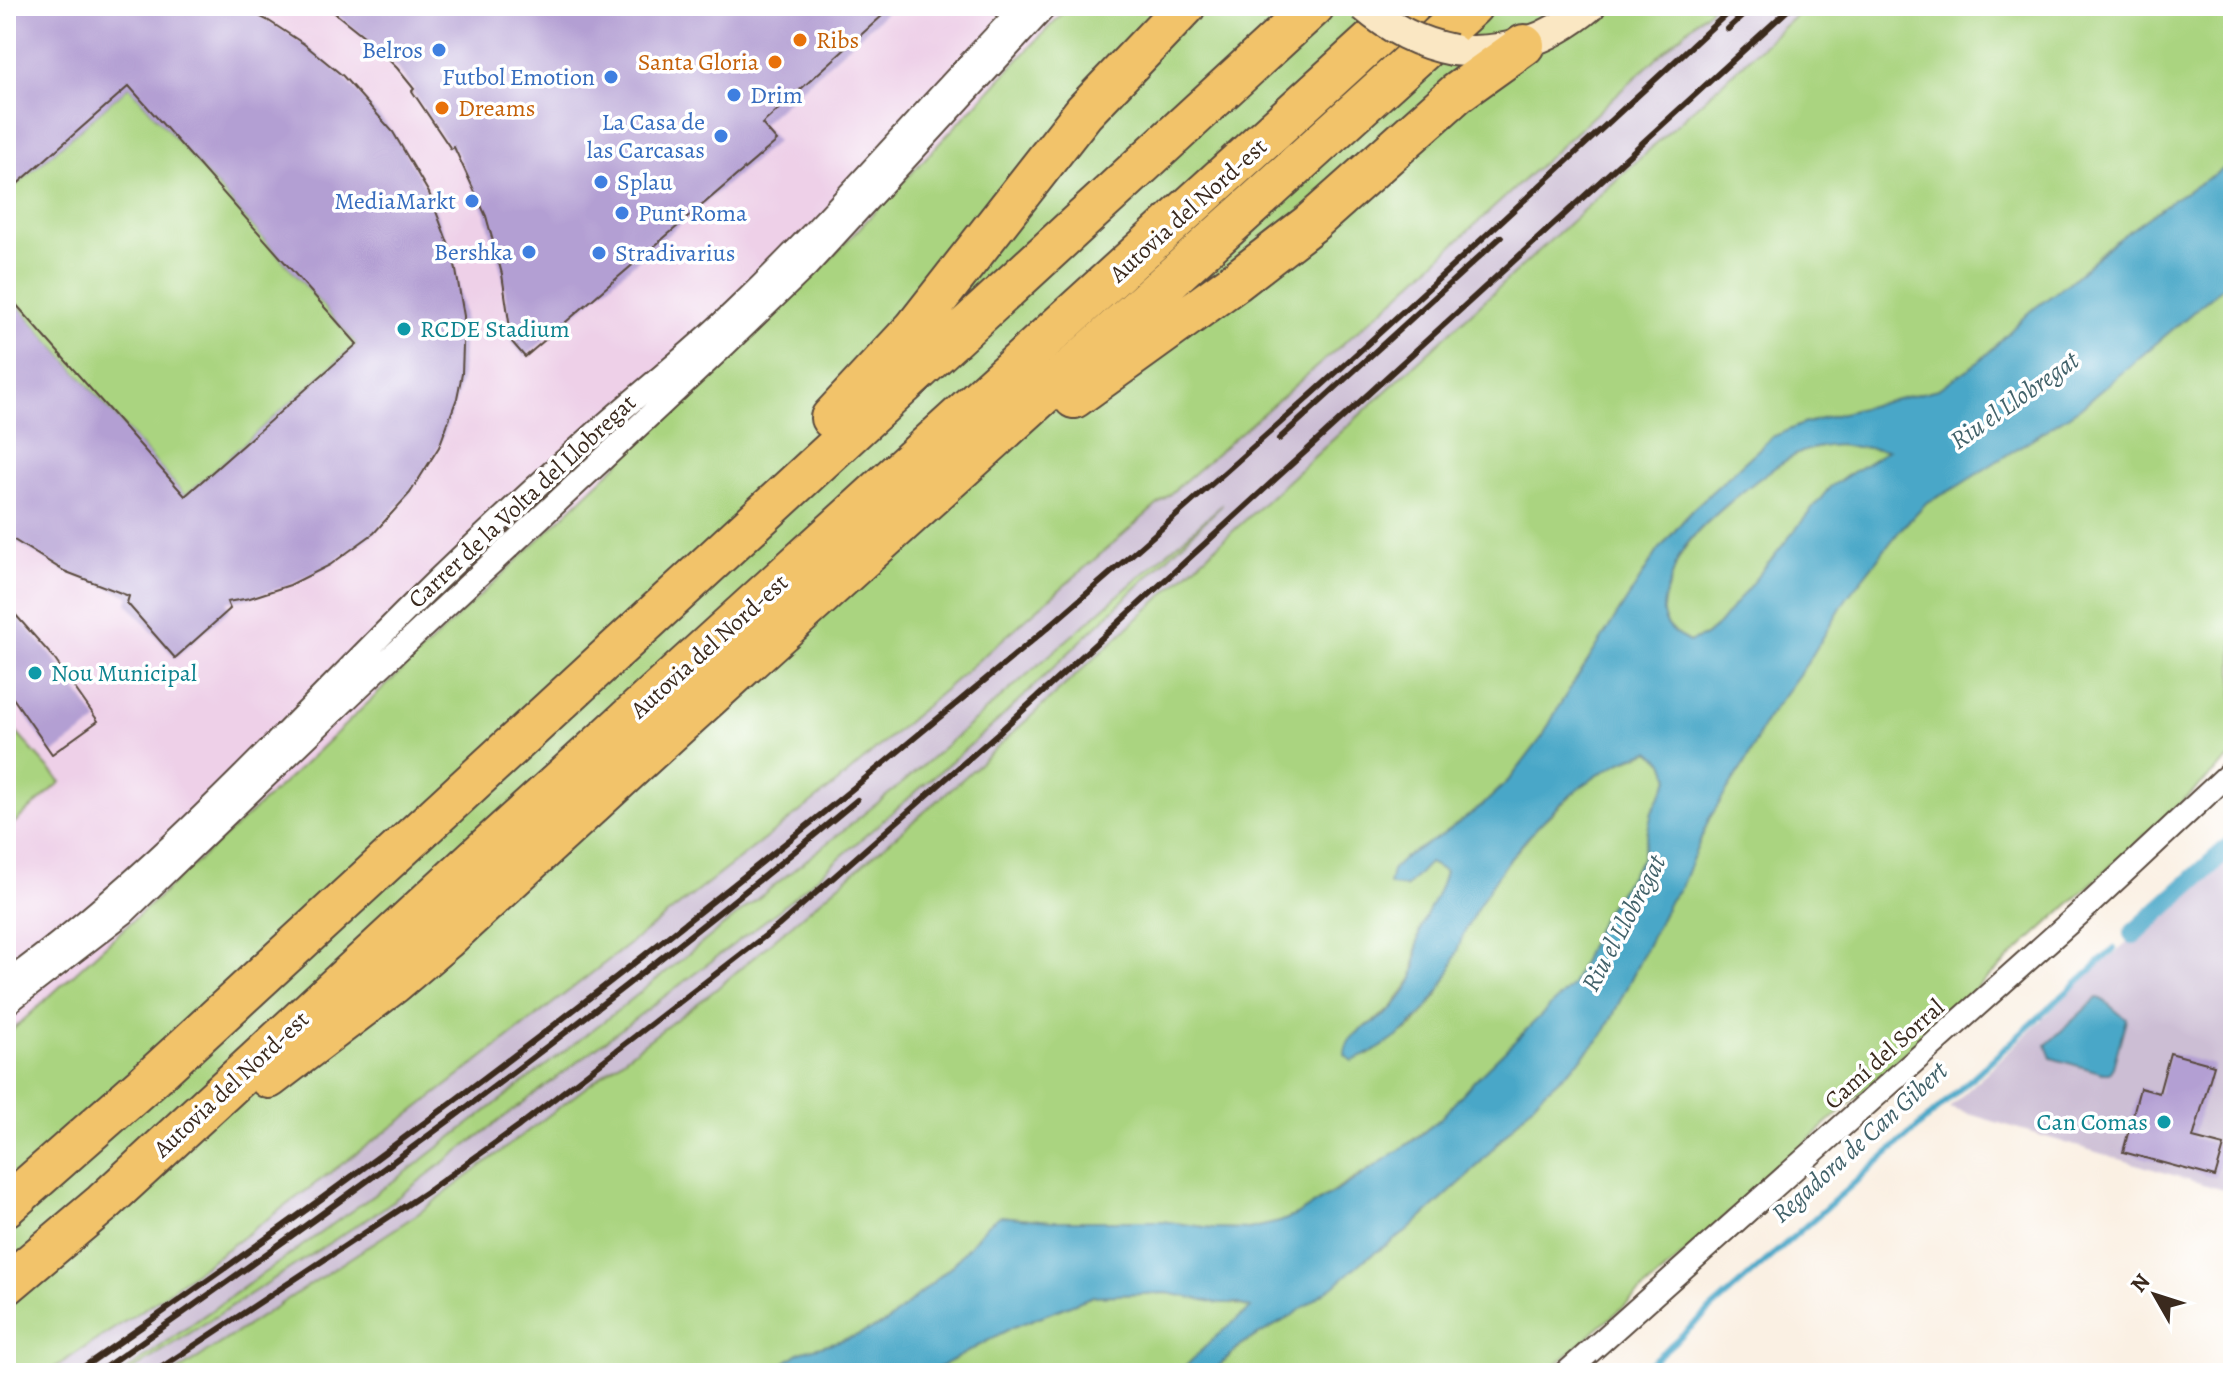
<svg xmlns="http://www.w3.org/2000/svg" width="2239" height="1379" font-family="Alegreya,serif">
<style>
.built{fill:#eed0e8}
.industrial{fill:#ccbed4}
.green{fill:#aad480;stroke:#727f4f;stroke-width:2}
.water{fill:#4aa7c8;stroke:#426873;stroke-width:2;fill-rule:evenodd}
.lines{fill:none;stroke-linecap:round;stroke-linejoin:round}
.stream{stroke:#4aa7c8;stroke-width:6}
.canal{stroke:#4aa7c8;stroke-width:20}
.building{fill:#b39fd3}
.minor-casing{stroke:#58483c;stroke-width:26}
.secondary-casing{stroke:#58483c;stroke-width:34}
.motorway-casing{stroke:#58483c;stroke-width:44}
.minor{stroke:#fff;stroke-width:22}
.secondary{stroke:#fae7c3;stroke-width:30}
.motorway{stroke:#f2c36a;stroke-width:40}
.rail{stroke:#3b2a1e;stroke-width:6}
.secondary-bridge-casing{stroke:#58483c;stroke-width:34;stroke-linecap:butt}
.secondary-bridge{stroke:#fae7c3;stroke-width:30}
.food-dot{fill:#e8710a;stroke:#fff;stroke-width:3}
.shop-dot{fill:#3f7fe0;stroke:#fff;stroke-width:3}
.culture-dot{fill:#0f9aa8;stroke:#fff;stroke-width:3}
.labels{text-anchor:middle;stroke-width:7;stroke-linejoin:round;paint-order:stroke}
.food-label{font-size:24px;fill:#c56008;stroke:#fff;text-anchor:start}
.shop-label{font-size:24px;fill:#366cbe;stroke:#fff;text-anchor:end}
.street-label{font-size:24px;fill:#3b2a1e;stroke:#fff}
.culture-label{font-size:24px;fill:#0d838f;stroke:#fff;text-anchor:start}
.water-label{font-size:26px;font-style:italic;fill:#42626a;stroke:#fff}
</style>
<rect width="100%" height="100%" fill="#fff"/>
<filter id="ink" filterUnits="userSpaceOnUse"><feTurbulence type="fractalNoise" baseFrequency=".0125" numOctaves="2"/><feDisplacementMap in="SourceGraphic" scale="16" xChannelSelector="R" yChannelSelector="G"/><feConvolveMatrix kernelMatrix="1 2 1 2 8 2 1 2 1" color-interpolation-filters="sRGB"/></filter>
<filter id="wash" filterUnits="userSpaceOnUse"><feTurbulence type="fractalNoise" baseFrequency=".006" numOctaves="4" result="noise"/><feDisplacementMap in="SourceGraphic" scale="32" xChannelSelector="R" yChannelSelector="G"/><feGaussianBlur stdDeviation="1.8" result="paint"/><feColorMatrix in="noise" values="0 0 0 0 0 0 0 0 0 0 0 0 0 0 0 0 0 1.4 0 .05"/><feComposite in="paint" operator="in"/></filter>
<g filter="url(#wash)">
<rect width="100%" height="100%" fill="#faf0e3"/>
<path class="built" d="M6 6H1069L814 276 302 766 6 1036Z"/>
<path class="industrial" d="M1713 6H1806L957 784 715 990 419 1213 175 1373H128L382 1209 778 911 999 720 1205 520 905 781 617 1011 409 1170 123 1373H46L156 1301 414 1111 837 783 1391 302Z
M2233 842V1193L1949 1108 2092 972 2126 944Z"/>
<path class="green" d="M1069 6H1713L1391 302 837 783 414 1111 156 1301 46 1373H6V1036L302 766 814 276Z
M1806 6H2233V159L2222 170 2174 199 2111 244 2070 282 2028 313 1980 361 1938 389 1869 406 1803 424 1772 437 1692 510 1658 551 1559 706 1543 736 1511 778 1482 806 1439 837 1405 857 1406 887 1429 862 1445 871 1442 888 1419 932 1413 978 1391 1009 1355 1034 1368 1055 1413 1026 1437 996 1464 931 1491 882 1538 826 1580 787 1614 765 1650 751 1664 762 1670 778 1652 811 1642 859 1602 917 1573 985 1475 1080 1440 1119 1397 1152 1296 1215 1280 1222 1249 1229 1212 1228 1161 1221H1051L1000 1216 987 1225 953 1265 886 1323 853 1337 800 1352 770 1373H175L419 1213 715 990 957 784Z
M129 86 357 344 185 496 6 293V194Z
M2233 278V755L1664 1272 1546 1373H1211L1244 1343 1290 1317 1361 1262 1406 1232 1470 1174 1539 1097 1580 1060 1603 1035 1670 900 1681 886 1709 819 1748 758 1765 721 1808 662 1846 599 1901 529 1926 503 1955 488 2080 408Z
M1838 445 1889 450 1845 477 1718 625 1705 636 1689 642C1659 625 1658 612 1670 582 1673 573 1676 562 1681 554 1696 526 1773 464 1802 452 1814 447 1825 446 1838 445Z
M1223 504 999 720 778 911 382 1209 128 1373H123L409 1170 617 1011 905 781Z
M6 721 61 782 6 830Z
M1167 1293C1195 1299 1225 1300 1252 1308L1214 1338 1179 1373H929L1011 1328 1093 1296Z"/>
<path class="water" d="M2233 159V278L2080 408 1955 488 1926 503 1901 529 1846 599 1808 662 1765 721 1748 758 1709 819 1681 887 1670 900 1603 1035 1580 1060 1539 1097 1470 1174 1406 1232 1361 1262 1335 1285 1290 1317 1243 1343 1211 1373H1179L1214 1338 1251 1308 1236 1303H1218L1167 1293 1093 1296 1011 1328 929 1373H770L800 1352 853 1337 886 1323 953 1265 987 1225 1000 1216 1051 1221H1161L1212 1228 1249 1229 1280 1222 1296 1215 1356 1179 1414 1140 1440 1119 1475 1080 1572 985 1602 917 1642 859 1652 811 1670 778 1664 762 1650 751C1573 773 1505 855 1469 923 1461 937 1457 953 1451 968 1431 1013 1398 1044 1352 1061L1345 1055C1345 1030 1378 1025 1392 1009 1399 1001 1409 988 1413 978 1419 962 1415 944 1421 928 1428 908 1441 892 1445 871L1429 863 1406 887 1389 885 1392 870 1405 857 1439 837 1482 806 1511 778 1543 736 1559 706 1658 551 1692 510 1772 437 1803 424 1869 406 1938 389 1980 361 2028 313 2070 282 2111 244 2174 199 2222 170ZM1838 445 1888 450 1830 487 1718 625 1705 636 1689 642C1659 626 1658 611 1670 582 1673 573 1676 562 1681 553 1696 526 1773 464 1802 452 1814 447 1825 446 1838 445Z
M2097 998 2102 999 2126 1019 2113 1067 2109 1073H2103L2051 1058 2046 1045Z"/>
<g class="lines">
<path class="stream" d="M1639 1373 1928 1118 2114 949"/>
<path class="canal" d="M2133 934 2233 844"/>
</g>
<g id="blocks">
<path class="building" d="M6 6H239L269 21 304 44 343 76 393 132 429 193 454 259 464 316 462 374 457 398 439 447 410 493 374 533 330 565 290 585 250 598 227 602 230 609 175 658 127 603 129 596 64 571 6 535V293L185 496 357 344 129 86 6 194Z
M326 6H893L762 124 777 141 525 357 512 342 502 274 486 216 454 147 451 149 412 91 414 89 397 68 365 37Z
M6 604 53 657 98 721 52 754 6 688Z
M2170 1053 2214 1065 2193 1138 2224 1146 2215 1177 2123 1152 2140 1088 2159 1093Z"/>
</g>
</g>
<g filter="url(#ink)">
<use href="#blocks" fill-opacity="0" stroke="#58483c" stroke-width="2"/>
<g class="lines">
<defs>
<path id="minor" d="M6 983C166 868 296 718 436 581 490 529 546 477 602 427 649 386 697 348 741 305 840 210 928 105 1024 6
M6 1004 124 913 359 687 726 344 807 266 1046 6
M1566 1373 2079 914 2233 770"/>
<path id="secondary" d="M1453 50C1506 55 1549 40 1590 6"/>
<path id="motorway" d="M1074 398 1235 282 1310 224 1457 93 1524 45
M831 418 914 329 1084 112 1185 6
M269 1078 394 983 445 940 642 758 1472 6
M6 1206 157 1073 1314 6
M6 1285 103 1203 494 841 1410 6"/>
</defs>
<use href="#minor" class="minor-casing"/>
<use href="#secondary" class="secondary-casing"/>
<use href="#motorway" class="motorway-casing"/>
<use href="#minor" class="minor"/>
<use href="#secondary" class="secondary"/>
<use href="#motorway" class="motorway"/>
<path class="rail" d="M1728 29 1753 6
M1279 439 1501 237
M75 1373C357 1179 631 972 895 754 950 708 1007 663 1061 616 1291 418 1512 211 1735 6
M97 1373C357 1193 613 1003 857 800
M153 1373 431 1189 519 1126 778 926 997 734 1792 6"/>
<defs>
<path id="secondary-bridge" d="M1364 6C1391 29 1418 43 1453 50"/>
</defs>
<use href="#secondary-bridge" class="secondary-bridge-casing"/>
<use href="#secondary-bridge" class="secondary-bridge"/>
</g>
</g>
<g class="food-dot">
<circle cx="800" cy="40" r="8"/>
<circle cx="775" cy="62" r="8"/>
<circle cx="442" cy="108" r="8"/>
</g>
<g class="shop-dot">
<circle cx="439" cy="50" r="8"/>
<circle cx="611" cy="77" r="8"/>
<circle cx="734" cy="95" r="8"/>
<circle cx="721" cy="136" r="8"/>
<circle cx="601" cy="182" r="8"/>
<circle cx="472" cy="201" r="8"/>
<circle cx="622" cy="213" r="8"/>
<circle cx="529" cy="252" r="8"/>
<circle cx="599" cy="253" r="8"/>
</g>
<g class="culture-dot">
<circle cx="404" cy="329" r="8"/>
<circle cx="35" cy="673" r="8"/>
<circle cx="2164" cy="1122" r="8"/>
</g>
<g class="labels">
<g class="food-label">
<text x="816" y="48">Ribs</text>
<text x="759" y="70" text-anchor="end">Santa Gloria</text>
<text x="458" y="116">Dreams</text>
</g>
<g class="shop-label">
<text x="423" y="58">Belros</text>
<text x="595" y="85">Futbol Emotion</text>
<text x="750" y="103" text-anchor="start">Drim</text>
<text x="705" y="130">La Casa de<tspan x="705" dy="28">las Carcasas</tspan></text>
<text x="617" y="190" text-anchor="start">Splau</text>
<text x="456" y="209">MediaMarkt</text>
<text x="638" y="221" text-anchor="start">Punt Roma</text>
<text x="513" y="260">Bershka</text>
<text x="615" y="261" text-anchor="start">Stradivarius</text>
</g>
<g class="street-label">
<text transform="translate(1188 210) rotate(-42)" y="8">Autovia del Nord-est</text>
<text transform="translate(522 501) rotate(-43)" y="8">Carrer de la Volta del Llobregat</text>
<text transform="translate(709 646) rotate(-42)" y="8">Autovia del Nord-est</text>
<text transform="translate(1884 1054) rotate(-42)" y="8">Camí del Sorral</text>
<text transform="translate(231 1084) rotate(-43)" y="8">Autovia del Nord-est</text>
</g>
<g class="culture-label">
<text x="420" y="337">RCDE Stadium</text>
<text x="51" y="681">Nou Municipal</text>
<text x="2148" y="1130" text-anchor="end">Can Comas</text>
</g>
<g class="water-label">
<text transform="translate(2014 400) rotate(-35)" y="9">Riu el Llobregat</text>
<text transform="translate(1623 923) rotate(-62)" y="9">Riu el Llobregat</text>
<text transform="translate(1859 1142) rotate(-42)" y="9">Regadora de Can Gibert</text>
</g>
</g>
<rect width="2239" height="1379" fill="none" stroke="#fff" stroke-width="32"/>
<g transform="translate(2155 1295) rotate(309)" stroke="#ffffff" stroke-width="6" paint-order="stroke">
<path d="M0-6L14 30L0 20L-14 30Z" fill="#3b2a1e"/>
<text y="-12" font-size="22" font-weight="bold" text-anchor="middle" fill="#3b2a1e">N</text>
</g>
</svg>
